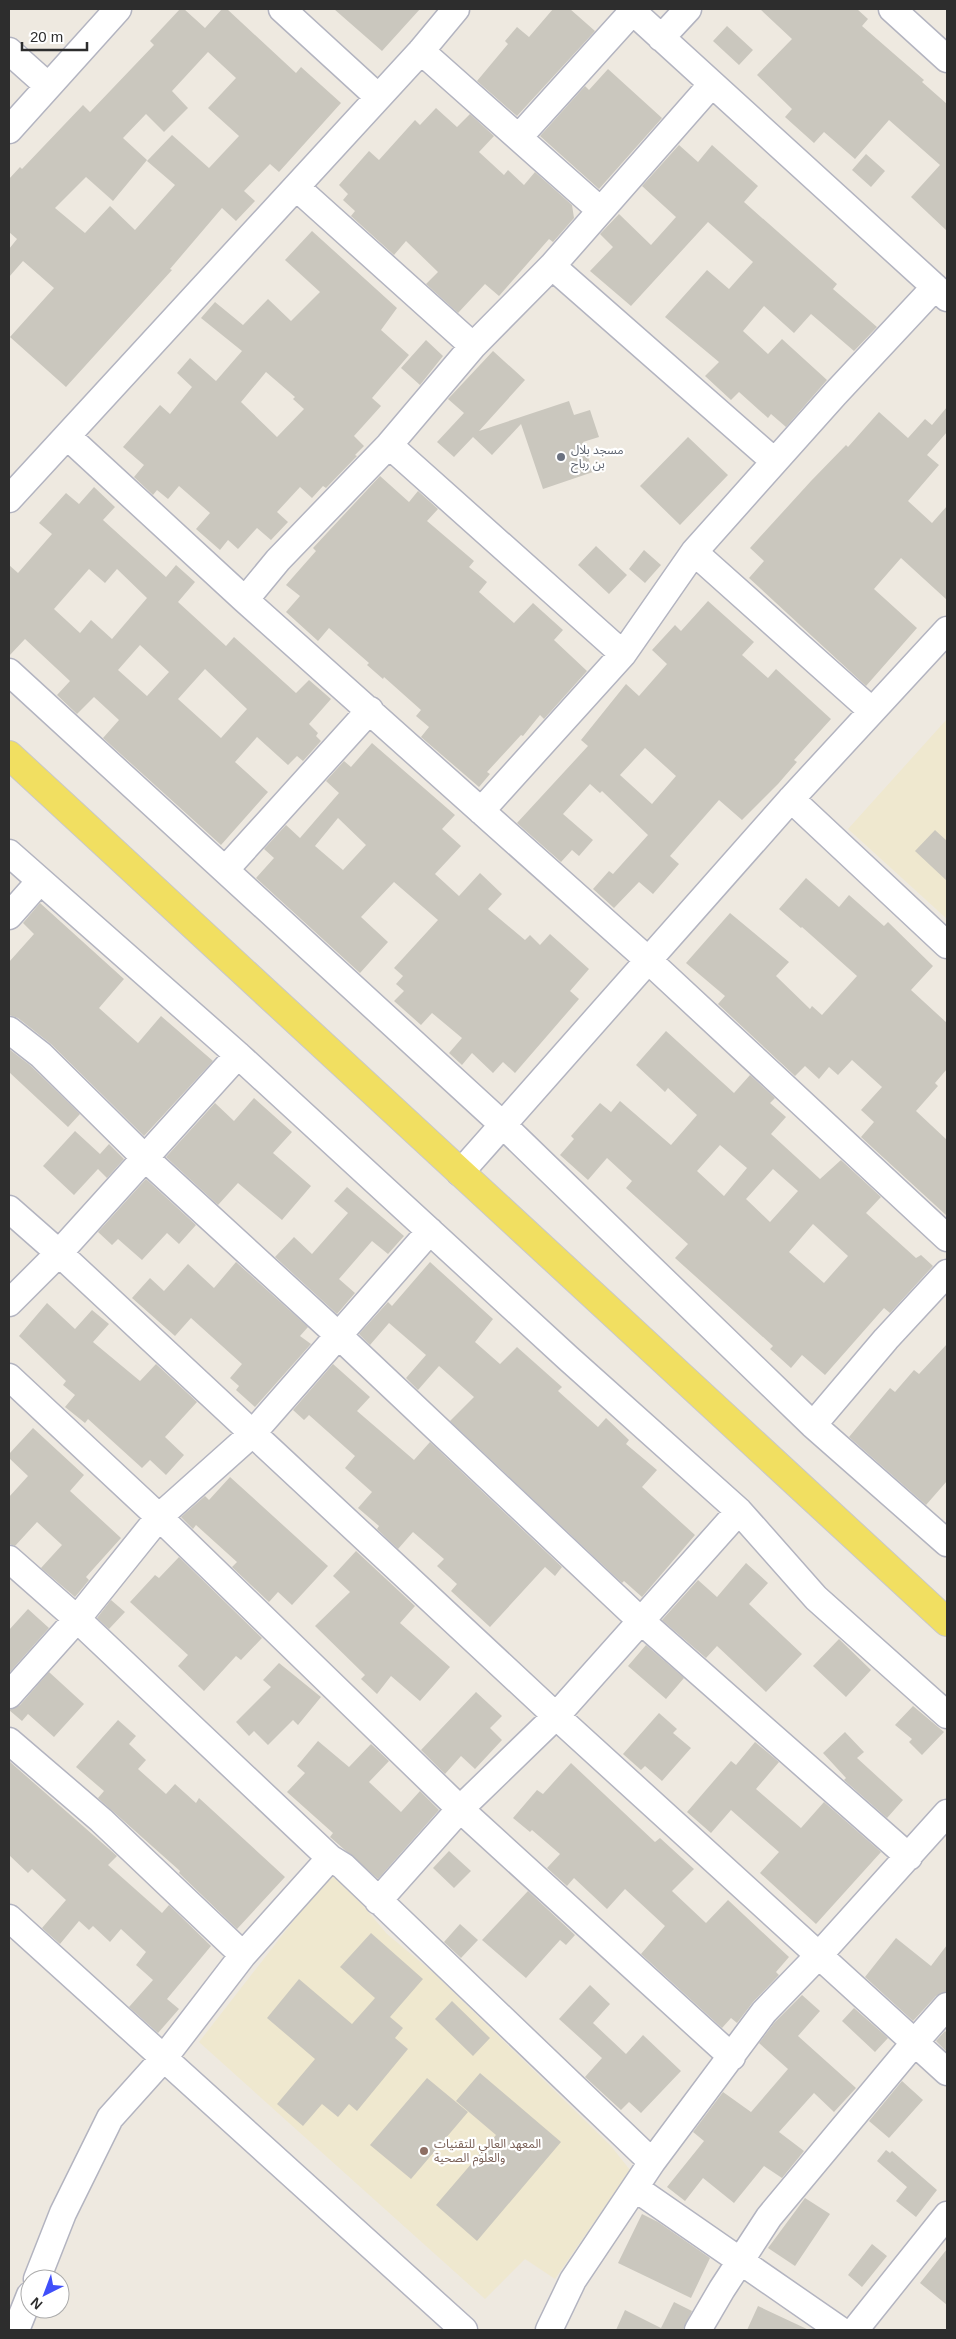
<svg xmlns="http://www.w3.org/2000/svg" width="956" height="2339" font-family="Helvetica,'Noto Sans Arabic',sans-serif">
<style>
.education{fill:#efe8cf}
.building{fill:#cac7be;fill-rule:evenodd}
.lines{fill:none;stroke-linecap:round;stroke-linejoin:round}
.minor-casing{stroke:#b3b4c0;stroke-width:29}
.major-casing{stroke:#c8c8c8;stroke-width:30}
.minor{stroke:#fff;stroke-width:26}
.major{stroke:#f1df61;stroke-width:28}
.worship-dot{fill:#6b7280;stroke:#fff;stroke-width:2}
.education-dot{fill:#8d6e63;stroke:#fff;stroke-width:2}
.labels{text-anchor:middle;stroke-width:4.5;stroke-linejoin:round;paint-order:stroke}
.worship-label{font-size:12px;fill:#5b616d;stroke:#fff;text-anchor:start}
.education-label{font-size:12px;fill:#785e54;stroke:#fff;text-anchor:start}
</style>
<rect width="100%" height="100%" fill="#eee9e0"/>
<path class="education" d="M947 719V919L848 829Z
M333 1870 387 1934 435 1974 611 2146 630 2170 555 2279 525 2259 485 2299 199 2042Z"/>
<path class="building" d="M180 9H184L205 28 222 9H227L296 73 301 67 341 103 279 172 270 164 244 191 255 201 236 221 222 208 170 269 172 270 66 387 10 337 54 288 23 261 9 277V249L17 239 9 232V179L20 167 22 169 83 105 90 112 154 45 150 41ZM208 52 236 78 208 108 239 136 209 168 172 135 147 161 175 185 135 230 110 206 85 233 55 208 86 177 113 201 147 160 123 138 146 114 164 132 188 108 172 91Z
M334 9H420L382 51Z
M553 9H570L595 31 517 116 477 81 508 44 505 41 517 27 529 37Z
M760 9H857L868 19 862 26 924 80 922 82 947 104V231L911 197 940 165 889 120 855 159 824 132 814 143 785 117 792 109 757 75 792 39Z
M727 26 753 50 739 65 713 41Z
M608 69 662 118 599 189 540 136 585 86 589 90Z
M436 108 457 127 470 114 494 136 479 152 504 175 508 170 524 185 535 172 572 205 574 218 553 242 549 239 499 296 485 284 458 313 426 284 438 272 406 241 394 255 351 216 355 211 343 200 348 194 339 185 369 151 379 160 415 120 420 125Z
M679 145 698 162 712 145 758 186 744 202 837 284 833 289 877 327 854 351 811 314 794 333 764 306 743 331 768 354 782 339 827 380 786 427 771 414 768 418 739 392 731 400 705 376 719 362 665 317 707 270 729 289 753 262 708 222 631 306 590 271 613 247 600 234 619 214 651 245 676 217 642 186Z
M866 154 885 171 871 187 852 170Z
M312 231 397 308 381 330 409 355 372 398 381 406 354 436 364 446 355 455 357 456 326 488 323 486 312 498 300 487 277 512 288 522 271 540 257 528 238 549 228 540 220 550 196 529 210 513 179 486 168 499 157 490 153 495 134 477 144 465 123 447 160 405 170 414 192 387 177 373 190 358 216 381 242 351 201 318 215 302 243 325 268 299 291 321 320 292 285 260ZM266 372 295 397 293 399 304 409 277 437 241 402Z
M426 340 443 356 420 385 401 368Z
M493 351 525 380 479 431 569 401 574 415 590 410 599 437 583 442 593 472 543 489 521 424 492 455 473 437 454 457 437 442 464 413 448 399Z
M947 407V432L927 455 939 465 908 501 932 523 947 506V600L901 558 874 589 917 628 866 686 749 578 764 561 750 548 811 481 846 445 848 447 879 412 908 438 925 419 932 425Z
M688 437 728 475 680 525 640 486Z
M380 476 409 502 418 491 438 509 427 521 474 561 469 567 487 582 479 592 514 623 533 603 563 630 554 640 587 671 544 719 540 715 523 736 521 735 487 772 490 774 479 787 421 737 429 727 416 716 421 710 384 677 383 679 367 665 369 663 329 628 318 641 286 612 300 596 286 585 316 551 313 548Z
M94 487 115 507 103 520 166 577 176 565 195 582 178 602 226 646 234 637 296 693 309 680 331 699 309 724 318 733 316 736 321 741 303 761 297 756 288 765 257 737 235 762 268 792 221 845 103 738 119 720 94 697 77 714 57 695 70 681 25 639 9 656V565L18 573 52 534 39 523 66 493 79 504ZM89 569 105 583 117 569 147 598 112 639 91 620 80 633 54 609ZM140 645 169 672 147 696 118 670ZM205 669 247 709 221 738 178 699Z
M596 546 627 575 609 594 578 565Z
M644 550 661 565 645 583 629 569Z
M708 601 754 642 742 655 768 678 776 669 831 719 794 760 797 762 778 784 742 820 719 800 670 856 679 864 653 894 639 882 614 908 593 889 609 871 613 874 648 835 602 791 600 793 590 784 563 814 593 840 579 856 572 850 561 862 517 823 588 746 581 740 626 684 639 696 667 664 652 650 675 625 681 631ZM645 748 676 776 652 804 620 775Z
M372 743 455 815 442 829 461 846 435 874 459 896 480 873 502 894 488 909 525 940 530 935 540 945 550 934 589 969 570 991 579 999 515 1073 503 1062 493 1073 472 1053 462 1065 449 1053 462 1038 432 1013 421 1025 394 1001 404 991 396 984 403 976 394 968 438 920 394 882 361 917 388 942 360 973 256 878 274 858 264 849 286 825 300 838 339 793 326 781 344 761 351 767ZM338 818 366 845 343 870 315 846Z
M935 830 947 841V881L915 851Z
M806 878 839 907 849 895 884 926 888 922 933 966 911 990 947 1023V1069L935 1083 938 1086 916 1111 947 1140V1216L861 1137 874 1122 861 1110 882 1087 852 1060 838 1075 829 1067 819 1079 805 1066 795 1076 718 1004 725 996 686 963 730 913 789 962 776 976 810 1009 812 1006 822 1015 857 976 802 927 801 928 779 909Z
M40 903 124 979 99 1008 138 1043 161 1016 213 1061 144 1136 51 1044 18 1018 9 1015V962L34 934 23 923Z
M666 1031 734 1093 750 1075 775 1098 770 1103 786 1117 771 1134 820 1179 841 1160 881 1197 866 1213 916 1258 921 1255 933 1266 890 1313 884 1308 825 1375 802 1355 791 1368 770 1349 773 1346 675 1258 688 1244 626 1188 632 1181 607 1158 588 1180 560 1155 574 1139 571 1136 600 1103 611 1112 620 1101 671 1145 697 1115 668 1088 665 1092 636 1065ZM720 1145 747 1168 724 1196 697 1171ZM773 1169 798 1191 770 1222 746 1199ZM813 1224 848 1256 824 1283 789 1252Z
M9 1049 31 1066 80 1114 68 1127 9 1072Z
M254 1098 292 1132 273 1153 311 1186 282 1220 238 1183 218 1205 166 1157 215 1103 234 1121Z
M75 1131 100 1154 109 1144 124 1159 107 1178 98 1169 74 1195 43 1166Z
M146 1179 196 1225 179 1244 167 1233 142 1260 118 1239 112 1245 98 1232Z
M347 1187 404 1236 388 1254 372 1241 339 1279 355 1293 337 1314 275 1257 294 1237 312 1254 348 1213 334 1201Z
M236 1262 308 1327 300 1336 311 1344 255 1407 236 1390 239 1386 230 1378 242 1364 191 1318 175 1336 132 1298 150 1278 164 1291 188 1264 214 1288Z
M430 1262 493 1319 475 1342 500 1364 517 1347 562 1387 558 1391 598 1427 606 1418 629 1440 626 1444 657 1470 642 1487 695 1535 642 1597 624 1581 622 1583 450 1421 474 1397 439 1366 418 1390 406 1378 426 1355 389 1323 370 1345 359 1334 388 1302 392 1306Z
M47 1303 75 1329 92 1310 109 1324 93 1342 140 1381 156 1364 197 1402 165 1437 184 1455 166 1475 150 1460 142 1468 88 1419 85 1423 65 1407 75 1395 63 1385 66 1381 19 1336Z
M947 1344V1481L926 1505 849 1437 890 1388 895 1392 914 1370 919 1374Z
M333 1364 370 1397 357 1411 414 1460 430 1442 562 1567 555 1576 545 1567 490 1627 451 1591 457 1584 437 1566 444 1559 413 1532 398 1549 377 1529 379 1526 358 1508 372 1492 345 1468 355 1456 309 1415 304 1420 293 1410Z
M33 1428 84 1475 70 1491 121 1538 86 1577 89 1580 75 1597 41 1568 62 1545 37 1522 15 1546 9 1544V1497L28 1476 9 1458V1454Z
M230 1477 328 1566 292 1605 278 1592 269 1602 232 1567 237 1562 196 1525 193 1529 181 1517 205 1496 209 1500Z
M356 1551 415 1606 400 1623 450 1667 420 1701 391 1676 377 1694 361 1679 365 1675 315 1626 350 1592 333 1576Z
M179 1557 262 1638 241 1660 236 1656 204 1691 178 1666 188 1655 130 1602 155 1575 159 1578Z
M746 1563 768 1583 749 1604 802 1654 766 1692 717 1646 706 1658 662 1620 698 1580 717 1597Z
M111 1600 125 1612 109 1629 97 1618Z
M28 1609 49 1628 9 1673V1630Z
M839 1639 871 1670 846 1697 813 1666Z
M646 1645 684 1678 666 1699 628 1666Z
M279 1663 321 1697 298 1725 293 1720 268 1745 254 1731 249 1736 236 1722 271 1687 263 1680Z
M49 1672 84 1704 54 1737 28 1714 22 1721 9 1710 20 1705Z
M476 1692 502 1716 490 1728 502 1740 475 1769 461 1756 445 1774 421 1750Z
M913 1706 944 1732 922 1755 909 1742 912 1739 895 1725Z
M659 1713 677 1729 673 1733 691 1748 662 1781 645 1766 641 1770 623 1754Z
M118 1720 136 1736 129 1744 146 1760 138 1769 166 1794 175 1784 196 1803 199 1798 285 1877 237 1929 179 1873 180 1871 98 1798 104 1791 76 1767Z
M845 1732 864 1752 857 1758 903 1800 887 1818 844 1780 846 1778 823 1753Z
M318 1741 349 1767 371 1744 389 1761 369 1782 401 1812 420 1791 439 1810 378 1879 330 1837 333 1833 287 1792 305 1773 297 1766Z
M755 1742 779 1762 756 1789 801 1828 824 1802 881 1852 816 1924 760 1873 779 1852 731 1810 711 1833 687 1812 731 1761 736 1765Z
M9 1761 117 1856 108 1865 162 1913 169 1905 211 1946 167 1999 179 2009 158 2033 129 2007 153 1980 136 1965 146 1952 121 1929 110 1942 93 1926 89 1930 79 1921 60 1944 42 1928 66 1900 32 1869 28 1873 9 1855Z
M571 1763 655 1842 660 1838 694 1869 672 1891 706 1923 728 1900 789 1957 776 1972 779 1975 753 2002 737 2023 731 2018 722 2028 641 1954 665 1926 625 1889 607 1909 574 1878 567 1886 547 1868 560 1854 532 1830 530 1832 513 1818 537 1790 543 1794Z
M449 1851 471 1871 454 1888 433 1868Z
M528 1891 575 1935 566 1945 560 1940 526 1978 482 1940Z
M460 1924 478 1940 461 1958 444 1942Z
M371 1933 423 1979 390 2017 403 2028 395 2038 408 2049 357 2111 349 2104 338 2117 322 2104 303 2126 277 2104 315 2059 267 2018 299 1979 352 2024 375 1998 340 1967Z
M896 1938 931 1966 947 1945V1991L936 1996 913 2021 865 1977Z
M590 1985 610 2004 593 2023 626 2054 643 2035 681 2071 641 2113 629 2102 621 2110 585 2077 602 2058 559 2019Z
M802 1995 820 2011 798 2036 856 2088 834 2112 814 2093 779 2132 804 2151 782 2178 764 2166 734 2203 703 2178 685 2201 667 2187 704 2141 693 2132 723 2092 751 2112 788 2069 759 2043 775 2022Z
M452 2001 490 2038 473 2056 435 2019Z
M854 2008 888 2038 875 2052 842 2021Z
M945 2031 947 2033V2052L936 2041Z
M480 2073 561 2142 477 2241 436 2205 496 2135 456 2101Z
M427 2078 468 2112 411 2179 370 2145Z
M902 2081 923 2100 889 2138 869 2121Z
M886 2150 890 2153 892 2151 937 2190 916 2217 896 2201 907 2187 877 2161Z
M805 2198 830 2214 795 2266 768 2248Z
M642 2214 658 2222 710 2258 691 2298 618 2263Z
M872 2244 887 2256 862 2287 848 2275Z
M947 2249V2305L920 2283Z
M674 2302 692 2311 683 2330H616L625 2310 661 2328Z
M758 2306 809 2330H747Z"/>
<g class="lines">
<defs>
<path id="minor" d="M282 9 377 96
M630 9 947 298
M892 9 947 59
M661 38 688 9
M9 51 47 85
M421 51 600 210
M9 130 118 9
M519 137 633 11
M296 187 473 346
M552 266 774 461
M67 436 245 600 648 960 947 1238
M389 445 623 654
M9 499 421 51 456 9
M694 552 872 711
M245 600 278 560 389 445 473 346 552 266 712 84
M9 672 503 1125 813 1425 947 1543
M791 799 947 945
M481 811 623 654 694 552 835 394 935 287
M9 853 238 1055 568 1358 739 1511 816 1598 947 1715
M225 870 370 710
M9 916 40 881
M9 1030 41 1055 144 1157 338 1335 640 1620 909 1857
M460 1173 791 799 947 630
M9 1209 59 1253 556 1716 947 2072
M9 1303 59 1253 238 1055
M9 1377 159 1517 460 1809 732 2057
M813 1425 886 1339 947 1273
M9 1559 77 1619 330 1858 343 1866 652 2162
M9 1695 77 1619 159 1517 252 1434 430 1231
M9 1741 101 1820 243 1955
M378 1901 460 1809 556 1716 739 1511
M9 1918 464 2330
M635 2188 840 2330
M37 2279 63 2213 110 2118 163 2059 243 1955 330 1858
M16 2330 30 2295
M549 2330 573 2280 652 2162 764 2012 820 1954 947 1813
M698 2330 722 2289 769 2217 915 2042 947 2006
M855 2330 947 2215"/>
<path id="major" d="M9 755 947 1622"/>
</defs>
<use href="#minor" class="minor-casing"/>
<use href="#major" class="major-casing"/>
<use href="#minor" class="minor"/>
<use href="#major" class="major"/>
</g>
<circle class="worship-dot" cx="561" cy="457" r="5"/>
<circle class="education-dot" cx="424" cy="2151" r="5"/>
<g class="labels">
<g class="worship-label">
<text x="571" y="454">مسجد بلال<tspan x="571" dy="14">بن رباح</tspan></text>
</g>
<g class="education-label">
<text x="434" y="2148">المعهد العالي للتقنيات<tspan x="434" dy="14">والعلوم الصحية</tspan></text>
</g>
</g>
<rect width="956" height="2339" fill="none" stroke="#2d2d2d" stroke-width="20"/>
<g transform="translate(45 2294) rotate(222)"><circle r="24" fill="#ffffff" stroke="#ababab"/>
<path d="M0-4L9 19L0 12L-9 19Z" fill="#404ffa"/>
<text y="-8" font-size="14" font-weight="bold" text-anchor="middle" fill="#2d2d2d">N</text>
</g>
<path d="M22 42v8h65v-8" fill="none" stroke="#2d2d2d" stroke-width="2.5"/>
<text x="30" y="42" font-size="15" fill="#2d2d2d" stroke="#ffffff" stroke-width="4" paint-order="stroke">20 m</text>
</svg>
